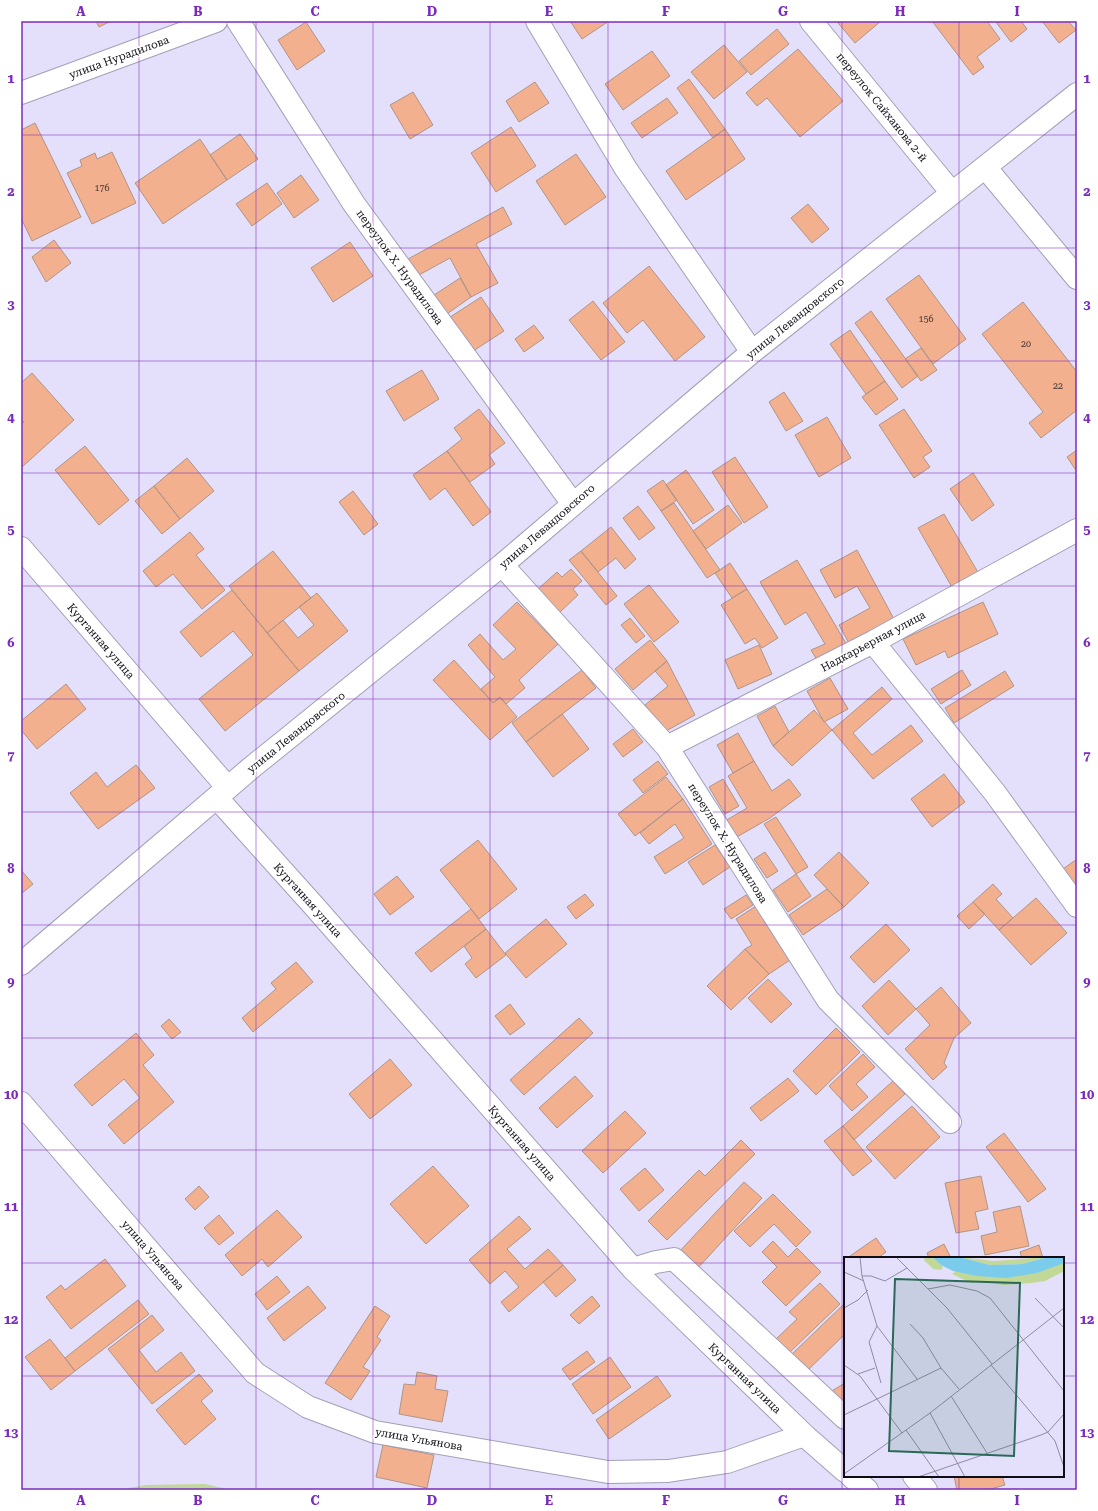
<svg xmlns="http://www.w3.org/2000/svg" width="1098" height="1511" font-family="'Roboto Serif',serif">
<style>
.green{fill:#c1d896}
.building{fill:#f3b08e;stroke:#af9487}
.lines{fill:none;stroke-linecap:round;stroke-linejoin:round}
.minor-casing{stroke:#a29fb8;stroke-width:24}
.minor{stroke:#fff;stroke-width:22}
.grid{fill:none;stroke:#7b2cbf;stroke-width:1;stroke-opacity:0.55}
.labels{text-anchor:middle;stroke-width:3.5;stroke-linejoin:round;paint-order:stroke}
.number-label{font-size:9px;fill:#473533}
.street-label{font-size:11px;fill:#0e0c15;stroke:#fff}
.inset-road{fill:none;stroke:#8e8b9f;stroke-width:1}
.view{fill:#2a6957;fill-opacity:0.15;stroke:#2a6957;stroke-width:2}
.inset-edge{fill:none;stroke:#0e0c15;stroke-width:2}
.neatline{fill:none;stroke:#7b2cbf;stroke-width:1.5}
.grid-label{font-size:13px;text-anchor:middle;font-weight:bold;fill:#7b2cbf}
</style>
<rect width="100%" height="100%" fill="#e4e0fb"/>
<path class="green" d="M205 1484 232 1490H117L146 1485Z"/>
<path class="building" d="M96 21H111L99 27Z
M570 21H609L582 39Z
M841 21H881L855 43 838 23Z
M932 21H987L1000 39 977 57 984 67 973 75Z
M997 21H1021L1027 29 1011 42 996 22Z
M1042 21H1068L1076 30 1059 43Z
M306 22 325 51 297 70 278 40Z
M777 29 789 44 751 75 739 61Z
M724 45 747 72 714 99 691 72Z
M798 49 843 101 800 137 767 98 757 106 746 93Z
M652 51 670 76 623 110 605 84Z
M689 79 725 129 713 138 677 88Z
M535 82 549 103 519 122 506 101Z
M413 92 433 125 410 139 390 105Z
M667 98 678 113 642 138 631 123Z
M35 123 81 217 32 241 21 218V130Z
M511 127 536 166 496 192 471 153Z
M725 129 745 159 686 200 666 171Z
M240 134 258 159 227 180 210 155Z
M200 139 227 180 163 224 135 183Z
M112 152 136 203 92 224 67 173 82 166 80 160 95 153 97 159Z
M576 154 606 197 565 225 536 181Z
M301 175 319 200 294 218 277 193Z
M267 183 282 204 252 226 236 204Z
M808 204 829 229 812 243 791 218Z
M503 207 512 224 476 244 498 283 471 297 450 258 417 276 408 259Z
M54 240 71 263 46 282 32 257Z
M350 242 373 276 333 302 311 268Z
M649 266 705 337 675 361 643 320 627 333 603 303Z
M919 275 966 339 933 364 886 299Z
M460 278 471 297 444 316 431 297Z
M481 297 504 331 467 355 444 321Z
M593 301 625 342 601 360 569 320Z
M1023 302 1077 372V410L1041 438 1029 423 1043 412 982 334Z
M871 311 918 376 902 388 855 323Z
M534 325 544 338 524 352 515 339Z
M850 330 885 381 866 394 830 344Z
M921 348 937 370 921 381 905 359Z
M422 370 439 399 404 421 386 391Z
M32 373 74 420 21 468V425L24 422 21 419V383Z
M885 381 898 399 876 415 862 397Z
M784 392 803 421 786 431 769 402Z
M479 409 505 443 489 455 495 464 470 482 447 451 462 439 454 428Z
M904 409 932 451 923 457 930 467 914 478 879 425Z
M827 417 851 458 819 477 795 435Z
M85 446 129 500 99 525 55 470Z
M1077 450V472L1067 457Z
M447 451 491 512 473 526 445 488 430 500 413 475Z
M735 457 768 507 744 523 712 472Z
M187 458 214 491 180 519 154 486Z
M686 470 714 510 693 524 666 485Z
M973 473 994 505 972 521 950 489Z
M663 480 677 500 661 511 647 491Z
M154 486 180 519 162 534 135 501Z
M353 491 378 524 364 535 339 502Z
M674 503 720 570 707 578 661 511Z
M728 505 742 523 706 549 693 531Z
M638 506 655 528 639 540 623 518Z
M944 514 979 574 953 589 918 528Z
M611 527 636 559 625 569 616 558 598 572 581 551Z
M190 532 204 549 196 555 225 590 202 609 173 574 156 587 143 571Z
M857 550 895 621 850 645 839 625 870 608 857 586 835 598 820 570Z
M273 551 311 598 267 633 229 586Z
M581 551 617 596 606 605 569 560Z
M797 560 847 645 817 660 811 650 825 644 806 612 785 625 760 582Z
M730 563 747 589 732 598 715 573Z
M571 569 582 581 573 589 578 595 558 614 537 590 557 572 562 577Z
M649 585 679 622 654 642 624 604Z
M747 589 778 638 762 648 755 638 745 644 721 605Z
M232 590 299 671 225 731 199 699 253 655 233 631 201 657 180 632Z
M317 593 348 631 299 671 267 633 283 620 298 638 314 625 299 607Z
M517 602 558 644 519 680 525 688 506 704 500 697 493 703 481 689 495 677 468 645 480 634 503 660 516 649 493 625Z
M983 602 998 634 948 658 945 651 916 665 903 639Z
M630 618 645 636 636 643 621 625Z
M650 640 667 661 633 690 615 669Z
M759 645 772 674 738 689 725 660Z
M454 660 493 703 500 697 517 717 490 740 433 680Z
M667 661 695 715 666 731 645 705 668 686 655 671Z
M582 670 596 688 526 742 512 723Z
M962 670 971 685 941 704 931 689Z
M1005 671 1014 686 954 723 945 708Z
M830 678 848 709 824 722 807 691Z
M66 684 86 709 37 749 21 730V721Z
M882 687 892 699 853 733 872 755 911 725 923 741 873 779 832 730Z
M775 706 789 732 773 746 757 716Z
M814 710 832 730 792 766 773 746Z
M562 714 589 749 553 777 526 742Z
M633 729 643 742 623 757 613 744Z
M738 733 754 761 733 773 717 745Z
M658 761 668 774 643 793 633 780Z
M754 761 772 791 789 779 801 795 770 818 735 838 725 821 747 808 728 776Z
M136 765 155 788 98 829 70 793 96 772 107 787Z
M944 774 965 802 932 827 911 799Z
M666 777 683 799 635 836 618 814Z
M723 779 739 806 725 814 709 787Z
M683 799 712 844 665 874 654 857 684 838 675 824 649 844 640 833Z
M776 817 808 867 796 874 764 824Z
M478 840 517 889 479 919 440 870Z
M715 845 730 867 703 885 688 862Z
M765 852 778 871 767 878 754 859Z
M839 852 869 883 844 907 814 875Z
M1077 859V886L1076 887 1063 869Z
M21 870 33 884 21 894Z
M796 874 811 896 788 912 773 890Z
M397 876 414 897 390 915 374 894Z
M993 884 1002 894 996 899 1013 918 999 930 973 902Z
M827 889 844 907 803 935 789 915Z
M585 894 594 905 576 919 567 907Z
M746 895 753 905 731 919 724 909Z
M1036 898 1067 933 1031 965 999 930Z
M973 902 985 914 969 929 957 916Z
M756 906 790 960 769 974 745 949 752 945 736 919Z
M471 909 486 929 431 972 415 953Z
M546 919 567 944 526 978 505 953Z
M886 924 910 950 874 983 850 957Z
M486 929 506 955 476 978 465 964 472 958 464 946Z
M745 949 769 974 731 1010 707 986Z
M296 962 313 982 253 1032 242 1018 276 989 271 983Z
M768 979 792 1004 771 1023 748 998Z
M889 980 916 1009 888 1035 862 1006Z
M941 987 971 1023 954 1038 944 1063 947 1067 933 1080 905 1049 930 1025 916 1009Z
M510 1004 525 1024 510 1035 495 1016Z
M579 1018 593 1033 524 1095 510 1080Z
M169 1019 181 1032 172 1039 161 1026Z
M836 1028 860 1052 816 1095 793 1071Z
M136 1033 154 1055 143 1065 174 1102 124 1144 108 1125 140 1098 124 1079 92 1106 74 1085Z
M863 1054 875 1067 856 1084 868 1097 852 1111 829 1086Z
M390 1059 412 1085 370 1119 349 1094Z
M575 1076 593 1096 557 1128 539 1108Z
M788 1078 799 1091 761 1121 750 1108Z
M893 1081 905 1094 854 1140 843 1126Z
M912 1106 940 1137 895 1179 866 1147Z
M625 1111 646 1133 603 1173 582 1151Z
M843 1126 872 1161 853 1176 824 1141Z
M1004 1133 1046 1189 1028 1202 986 1147Z
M741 1140 755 1154 667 1240 648 1221 699 1170 705 1176Z
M433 1166 469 1206 426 1244 390 1204Z
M645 1168 664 1190 639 1211 620 1189Z
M981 1176 988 1209 975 1212 979 1229 956 1233 945 1183Z
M744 1182 762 1198 697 1269 679 1252Z
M199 1186 209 1197 195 1210 185 1199Z
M773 1194 811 1232 796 1247 774 1224 750 1247 734 1231Z
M1020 1206 1029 1246 985 1255 981 1236 997 1232 993 1212Z
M277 1210 302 1237 268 1267 262 1259 242 1276 225 1255Z
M219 1215 234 1233 219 1245 204 1228Z
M519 1216 531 1229 507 1249 525 1269 548 1249 563 1265 509 1312 501 1302 519 1287 505 1271 490 1284 469 1260Z
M876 1238 886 1252 878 1258H851L850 1256Z
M773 1241 788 1257 797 1248 821 1272 786 1306 762 1282 777 1267 762 1252Z
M944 1244 951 1258H929L927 1253Z
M1039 1245 1043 1258H1022L1020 1252Z
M105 1259 126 1286 71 1329 46 1297 61 1285 65 1290Z
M563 1265 576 1280 556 1297 543 1282Z
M277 1276 290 1292 267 1310 255 1294Z
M820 1283 840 1304 789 1353 776 1339 797 1319 789 1312Z
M308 1286 326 1308 284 1341 267 1318Z
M592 1296 600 1306 579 1324 570 1315Z
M138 1300 149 1314 75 1371 65 1358Z
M845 1303V1334L807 1371 791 1355Z
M375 1306 390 1316 377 1337 381 1340 363 1367 370 1371 351 1400 325 1383Z
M152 1315 164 1330 139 1350 156 1372 181 1352 195 1371 152 1404 108 1349Z
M50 1339 75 1371 51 1390 25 1357Z
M587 1351 595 1362 570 1380 562 1369Z
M610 1357 631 1387 593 1414 572 1384Z
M417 1372 437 1376 435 1389 448 1391 442 1422 399 1414 404 1384 415 1385Z
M199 1374 213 1391 201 1401 216 1419 185 1445 156 1410Z
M657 1376 671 1396 609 1439 596 1420Z
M845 1383V1409L830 1392Z
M383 1445 434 1455 427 1488 376 1477Z
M954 1476H1002L1005 1485 987 1490H957Z"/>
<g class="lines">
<defs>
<path id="minor" d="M238 21 354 204 573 504
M537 21 626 169 752 352
M811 21 952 193
M21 93 216 21
M985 167 1077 278
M21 548 228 788
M502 565 667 747 828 1000 950 1122
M873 642 995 793 1077 906
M667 747 873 642 1077 530
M217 798 314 906 633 1269 804 1435 845 1471
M21 964 251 768 502 565 752 352 1077 94
M21 1103 255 1373 308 1407 375 1432 608 1472 668 1471 727 1462 804 1435
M633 1269 656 1262 674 1259 845 1418
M851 1476 867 1490
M914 1476 926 1490"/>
</defs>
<use href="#minor" class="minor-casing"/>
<use href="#minor" class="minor"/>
</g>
<path class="grid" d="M139 21V1490M256 21V1490M373 21V1490M490 21V1490M608 21V1490M725 21V1490M842 21V1490M959 21V1258M21 135H1077M21 248H1077M21 361H1077M21 473H1077M21 586H1077M21 699H1077M21 812H1077M21 925H1077M21 1038H1077M21 1150H1077M21 1263H845M1063 1263H1077M21 1376H845M1063 1376H1077M959 1476V1490"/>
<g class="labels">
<g class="number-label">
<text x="102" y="191">176</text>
<text x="926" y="322">156</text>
<text x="1026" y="347">20</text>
<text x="1058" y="389">22</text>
</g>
<g class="street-label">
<text transform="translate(119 57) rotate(-20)" y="4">улица Нурадилова</text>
<text transform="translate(882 107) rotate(51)" y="4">переулок Сайханова 2-й</text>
<text transform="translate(400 267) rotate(54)" y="4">переулок Х. Нурадилова</text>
<text transform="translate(795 318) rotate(-39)" y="4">улица Левандовского</text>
<text transform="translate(547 526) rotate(-41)" y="4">улица Левандовского</text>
<text transform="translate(101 641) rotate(49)" y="4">Курганная улица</text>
<text transform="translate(873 641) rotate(-28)" y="4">Надкарьерная улица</text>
<text transform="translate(296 732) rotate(-39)" y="4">улица Левандовского</text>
<text transform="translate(728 843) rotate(58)" y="4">переулок Х. Нурадилова</text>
<text transform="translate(308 900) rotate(48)" y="4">Курганная улица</text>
<text transform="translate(522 1143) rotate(49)" y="4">Курганная улица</text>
<text transform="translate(153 1255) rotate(49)" y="4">улица Ульянова</text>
<text transform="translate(745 1378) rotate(44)" y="4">Курганная улица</text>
<text transform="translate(419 1439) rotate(10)" y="4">улица Ульянова</text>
</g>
</g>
<g transform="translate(844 1257)">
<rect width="220" height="220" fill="#e4e0fb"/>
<path d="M81 0H90L99 10 97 13 89 12 80 3ZM115 0 150 4 204 0 178 7 146 8ZM220 5V14L201 24 187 26 159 28 137 24 127 26 108 17 112 14 192 16Z" fill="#c1d896"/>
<path d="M89 0H115L146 8 178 7 204 0H220V6L193 16 162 21 133 19 109 14 97 8Z" fill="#7bccec"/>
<path class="inset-road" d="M16 0 18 19 33 69 73 122M52 0 103 51 148 107M0 15 20 24M18 19H27L41 24 63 11M84 32 106 28 133 34 146 41 220 134M191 41 220 71M0 51 14 43 24 33M66 67 79 81 97 111 115 132M33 69 25 85 37 126M0 108 16 119 58 176M147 108 211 184 220 210M14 117 31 111M107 139 143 196M86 156 121 220M0 158 97 111M62 173 95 220M0 217 86 156 220 51M74 220 197 178 204 175 220 157"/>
<path class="view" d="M51 22 176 26 170 199 45 194Z"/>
<rect width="220" height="220" class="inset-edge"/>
</g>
<rect width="1098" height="1511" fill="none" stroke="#ffffff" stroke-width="44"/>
<rect x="22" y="22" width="1054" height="1467" class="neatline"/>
<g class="grid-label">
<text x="81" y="16">A</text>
<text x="198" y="16">B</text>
<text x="315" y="16">C</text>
<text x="432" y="16">D</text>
<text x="549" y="16">E</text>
<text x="666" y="16">F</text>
<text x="783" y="16">G</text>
<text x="900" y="16">H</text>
<text x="1017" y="16">I</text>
<text x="11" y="83">1</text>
<text x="1087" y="83">1</text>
<text x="11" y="196">2</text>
<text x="1087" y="196">2</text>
<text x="11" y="309">3</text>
<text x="1087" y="309">3</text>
<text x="11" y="422">4</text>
<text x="1087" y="422">4</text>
<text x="11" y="534">5</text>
<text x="1087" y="534">5</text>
<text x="11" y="647">6</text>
<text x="1087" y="647">6</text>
<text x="11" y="760">7</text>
<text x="1087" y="760">7</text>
<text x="11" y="873">8</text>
<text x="1087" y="873">8</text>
<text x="11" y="986">9</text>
<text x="1087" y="986">9</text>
<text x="11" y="1099">10</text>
<text x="1087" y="1099">10</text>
<text x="11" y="1211">11</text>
<text x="1087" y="1211">11</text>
<text x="11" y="1324">12</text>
<text x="1087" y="1324">12</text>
<text x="11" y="1437">13</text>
<text x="1087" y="1437">13</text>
<text x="81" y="1505">A</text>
<text x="198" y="1505">B</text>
<text x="315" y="1505">C</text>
<text x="432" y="1505">D</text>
<text x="549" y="1505">E</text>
<text x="666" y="1505">F</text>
<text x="783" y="1505">G</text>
<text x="900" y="1505">H</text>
<text x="1017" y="1505">I</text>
</g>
</svg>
